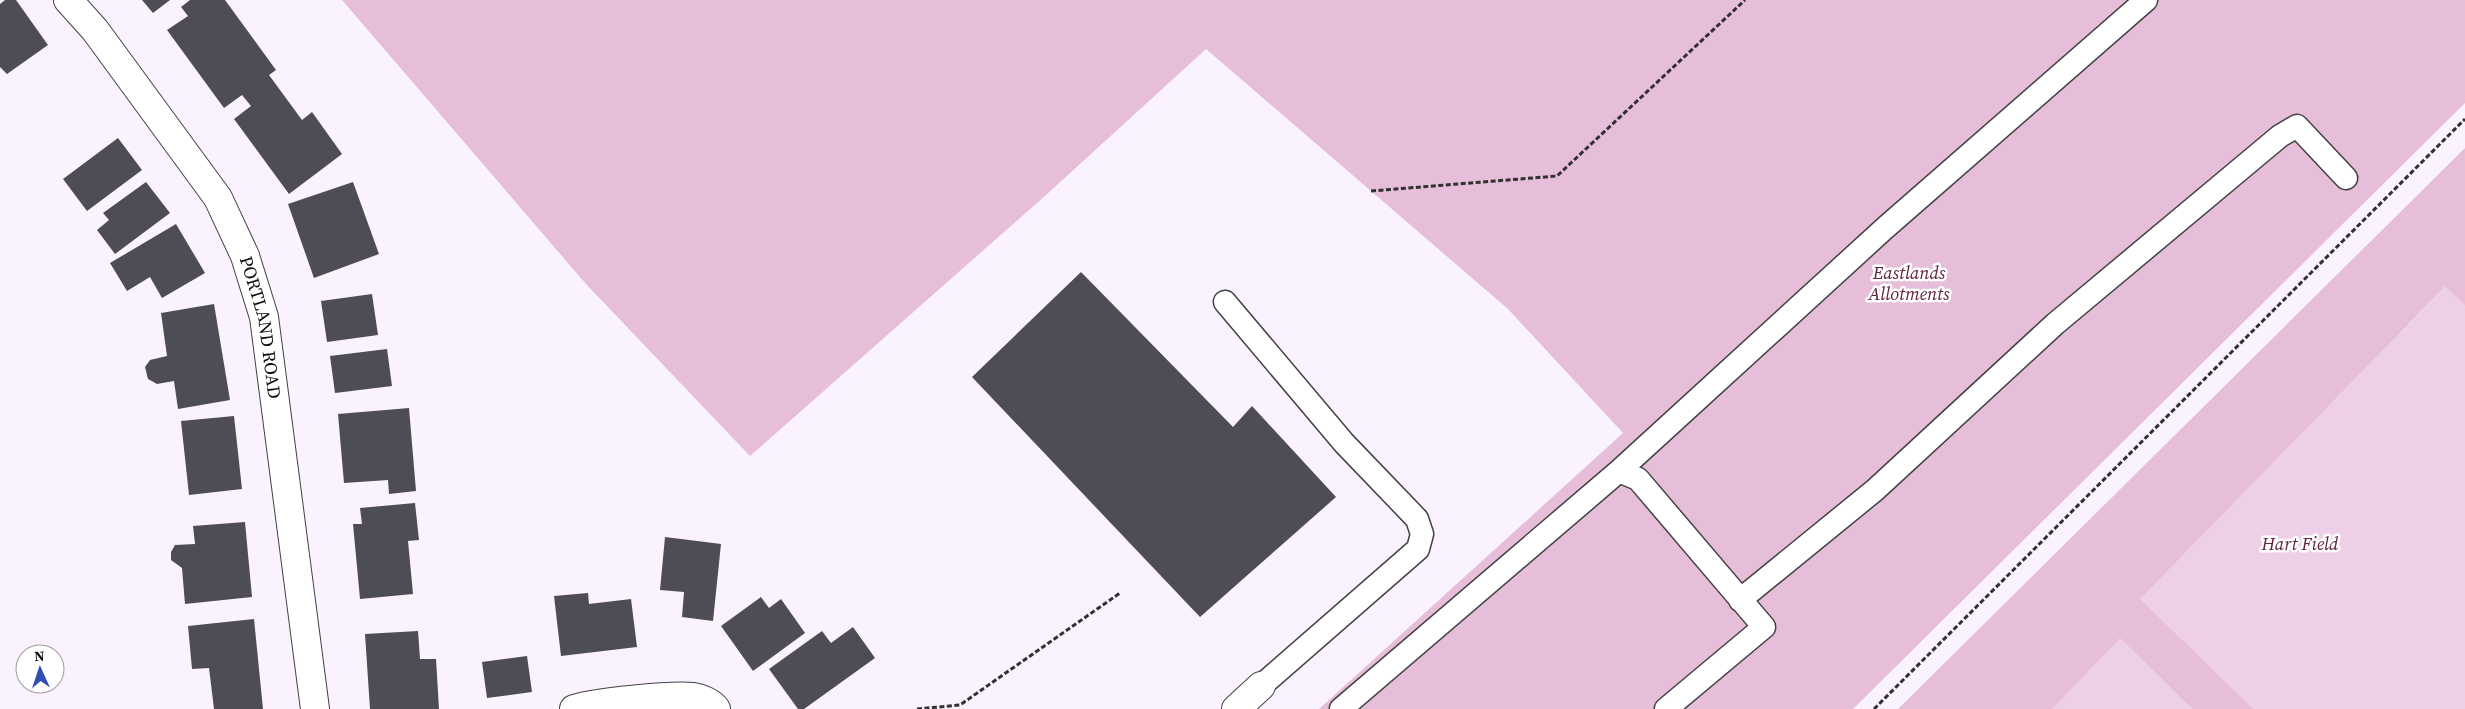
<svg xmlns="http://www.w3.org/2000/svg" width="2465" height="709" font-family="'Source Serif 4',serif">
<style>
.green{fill:#e6bed9}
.pitch{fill:#eecfe8}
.building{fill:#4e4c57}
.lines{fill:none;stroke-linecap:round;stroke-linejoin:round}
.lane-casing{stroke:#424242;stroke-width:25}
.street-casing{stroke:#424242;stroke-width:30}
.path{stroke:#313131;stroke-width:3;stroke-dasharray:5 2.5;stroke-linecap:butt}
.lane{stroke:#fff;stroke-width:22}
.street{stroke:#fff;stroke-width:28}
.labels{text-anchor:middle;stroke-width:5;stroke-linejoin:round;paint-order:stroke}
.park-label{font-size:18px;font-style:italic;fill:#62243b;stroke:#fff}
.street-label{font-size:18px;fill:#0f0f0f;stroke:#fff}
</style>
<rect width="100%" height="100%" fill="#faf2fe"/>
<path class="green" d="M342 0H2465V103L1853 709H1319L1623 433 1508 309 1206 49 1046 195 750 456 586 284Z
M2465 148V709H1898Z"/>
<path class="pitch" d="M2445 286 2465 305V709H2253L2140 599Z
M2120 638 2193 709H2052Z"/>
<path class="building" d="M5 0H16L48 45 7 74 0 67V4Z
M142 0H170L153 13Z
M190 0H225L276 70 269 75 302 120 312 112 342 154 289 194 234 119 251 106 242 95 224 108 167 30 188 16 181 7Z
M118 138 142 170 87 211 63 179Z
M146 182 170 213 115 254 97 230 109 220 103 213Z
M353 182 379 254 314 278 288 204Z
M176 224 205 273 162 298 150 277 127 291 110 263Z
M1081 272 1233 427 1252 406 1336 497 1200 617 972 377Z
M372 294 378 335 327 342 321 301Z
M214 304 230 400 178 409 174 381 157 384 148 379 145 367 150 360 167 356 161 313Z
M387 349 392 386 335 393 330 356Z
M409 408 416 491 389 494 388 480 344 483 338 414Z
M234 416 242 489 189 495 181 421Z
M415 503 419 540 408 541 413 594 360 599 353 524H362L360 508Z
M245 522 252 597 185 604 182 568 171 560V552L175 545 195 544 193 526Z
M665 537 721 544 713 621 682 617 684 592 660 590Z
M588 593 589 604 631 599 637 647 561 656 554 596Z
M761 597 769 608 781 599 805 633 753 671 721 626Z
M254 619 263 709H214L209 668 192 669 188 626Z
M853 627 875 658 804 709H798L769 669 822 631 831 643Z
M418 631 420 659H436L439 709H370L365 634Z
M527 656 532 692 487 698 482 662Z"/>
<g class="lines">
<defs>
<path id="lane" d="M1225 302 1344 443 1417 519 1422 534 1418 549 1261 686
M1619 471 1885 228 2146 0
M1740 600 1875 490 2055 324 2280 136 2297 126 2346 178
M1341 709 1619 471 1638 479 1764 627 1666 709"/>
<g id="street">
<path id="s1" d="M68 0 95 30 218 198 245 256 264 317 315 709"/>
<path d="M574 709C595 702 670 695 693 697 701 698 712 703 716 709"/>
<path d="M1236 709 1261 686"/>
</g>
</defs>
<use href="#lane" class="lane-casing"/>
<use href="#street" class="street-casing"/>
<path class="path" d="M1371 191 1557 176 1745 0
M917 709 960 705 1120 593
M1874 709 2465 119"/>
<use href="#lane" class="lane"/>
<use href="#street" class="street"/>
</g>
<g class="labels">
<g class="park-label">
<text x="1909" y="279">Eastlands<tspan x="1909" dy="21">Allotments</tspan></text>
<text x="2300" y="550">Hart Field</text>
</g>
<g class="street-label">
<text dy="6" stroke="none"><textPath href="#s1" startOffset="386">PORTLAND ROAD</textPath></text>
</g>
</g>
<g transform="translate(40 669) rotate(357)"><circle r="24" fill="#ffffff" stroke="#9f9f9f"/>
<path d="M0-4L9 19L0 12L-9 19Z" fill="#324db4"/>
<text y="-8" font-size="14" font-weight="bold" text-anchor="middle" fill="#0f0f0f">N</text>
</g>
</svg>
